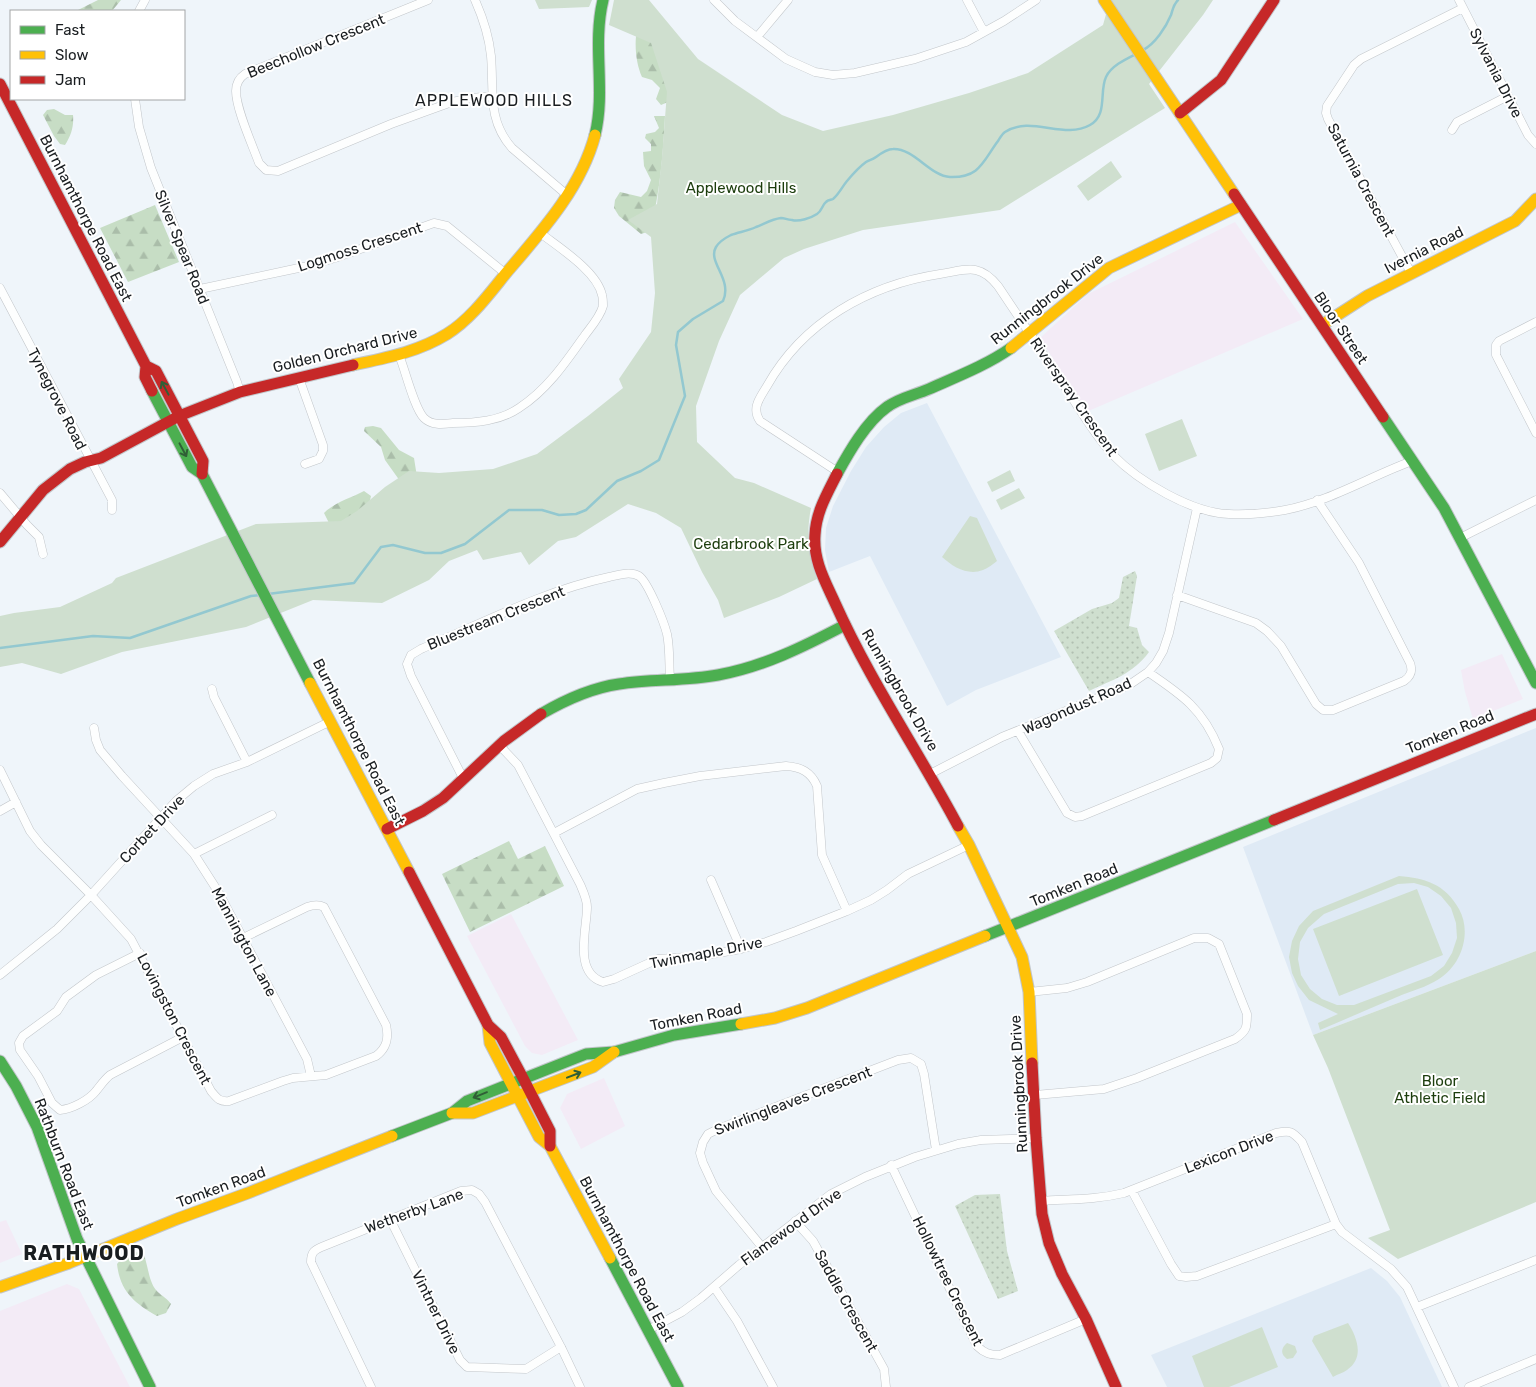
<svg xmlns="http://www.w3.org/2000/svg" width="1536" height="1387" font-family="Rubik,sans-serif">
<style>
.commercial{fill:#f3ebf6}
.built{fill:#dfeaf5}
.grass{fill:url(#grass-dots)}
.forest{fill:url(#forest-firs)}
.park{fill:#cfdfcf;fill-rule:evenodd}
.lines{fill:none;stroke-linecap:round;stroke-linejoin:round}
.stream{stroke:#93c8d0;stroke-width:2.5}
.street-casing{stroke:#c2c6ca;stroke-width:9}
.fast-casing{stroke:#c2c6ca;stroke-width:13}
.slow-casing{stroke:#c2c6ca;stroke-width:13}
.jam-casing{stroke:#c2c6ca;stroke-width:13}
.street{stroke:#fdfefe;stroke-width:8}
.fast{stroke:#4caf50;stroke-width:11}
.slow{stroke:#ffc107;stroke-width:11}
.jam{stroke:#c62828;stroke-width:11}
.oneway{stroke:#305f36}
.labels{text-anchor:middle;stroke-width:4;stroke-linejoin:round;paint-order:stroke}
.street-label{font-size:15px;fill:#191d20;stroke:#fff}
.park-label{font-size:15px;fill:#1c3d0d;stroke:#fff}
.neighbourhood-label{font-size:16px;letter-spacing:1px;fill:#191d20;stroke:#fff}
.district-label{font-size:20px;font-weight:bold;letter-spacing:1px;fill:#191d20;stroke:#fff}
</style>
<defs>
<pattern id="grass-dots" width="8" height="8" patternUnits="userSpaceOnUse" patternTransform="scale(1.25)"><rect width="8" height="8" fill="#cfdfcf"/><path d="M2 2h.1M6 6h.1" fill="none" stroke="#b1bfb1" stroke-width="1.8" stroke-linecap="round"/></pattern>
<pattern id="forest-firs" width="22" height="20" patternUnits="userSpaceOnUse" patternTransform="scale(1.25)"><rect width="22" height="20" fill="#c7ddc5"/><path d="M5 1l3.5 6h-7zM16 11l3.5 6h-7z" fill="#aabda9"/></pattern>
</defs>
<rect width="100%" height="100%" fill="#eff5fa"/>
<path class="commercial" d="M1235 222 1303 319 1086 412 1040 338 1088 294Z
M1502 654 1523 699 1473 719 1465 692 1461 670Z
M511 914 578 1040 542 1055 532 1053 525 1046 467 936Z
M604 1078 625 1126 581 1149 560 1108 567 1094Z
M6 1220 22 1254 0 1263V1222Z
M67 1284 79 1289 130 1387H0V1311Z"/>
<path class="built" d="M927 403 1061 657 976 690 947 706 870 556 829 572 825 550 826 528 833 506 851 471 866 447 884 427 901 413Z
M1536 728V951L1313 1035 1243 847Z
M1371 1268 1387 1281 1400 1297 1442 1387H1167L1151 1355Z"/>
<path class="grass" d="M1135 571 1137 576 1129 626 1137 628 1142 645 1149 652C1133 674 1112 680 1089 691L1054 631 1092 609 1112 603 1119 598 1123 577Z
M1000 1194 1007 1251 1018 1291 998 1299 955 1206 975 1195Z"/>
<path class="forest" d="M98 0H121L112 11H76Z
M637 30 681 68 668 102 661 105 656 99 660 88 652 80 642 77C636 64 634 44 637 30Z
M54 109 65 115H73C74 127 71 135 65 145L60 144 54 136 43 115 47 110Z
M654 116H665C663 155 660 193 650 231L641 234 619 216 614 208 615 200 620 192 641 197 647 191 651 180 644 166 643 152 651 151V144L645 138 646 134 655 132 659 128Z
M155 205 179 262 128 282 100 228Z
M373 426 381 428 399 450 414 458 417 477 400 481 385 460 381 447 364 431 365 427Z
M364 491 371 496 367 513 362 522 329 523 324 513C335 502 351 498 364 491Z
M509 841 518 859 545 846 564 886 470 932 442 874Z
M137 1252 144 1255C148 1266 149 1282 156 1290 161 1296 165 1296 171 1304L166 1313 157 1316C134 1303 120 1291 117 1264L123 1257Z"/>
<path class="park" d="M535 0H592L589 7 539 9Z
M614 0H649L698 59 782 115 823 131 893 115 969 93 1028 73 1103 25 1110 0H1213L1203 15 1149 84 1165 108 1000 210 863 230 804 249 784 258 740 295 719 341 696 406 697 442 735 478 754 483 811 508C806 534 808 554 817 579L779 597 724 618 718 600 702 572 681 528 656 513 628 504 576 537 558 541 529 565 521 552 483 560 477 550 449 561 429 580 382 603 313 600 246 627 122 652 61 674 22 663 0 667V616L14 613 60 607 112 583 116 578 256 524 341 521 357 511 385 487 409 471 439 473 493 469 537 454 588 416 623 388 619 379 651 332 655 293 651 237 628 220 657 204 662 157 667 92 651 43 609 25Z
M1111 161 1122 177 1088 201 1077 186Z
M1182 419 1197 456 1159 471 1145 434Z
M1010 470 1015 481 992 492 987 482Z
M1019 488 1025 498 1001 510 996 500Z
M970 516 977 518 997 561C993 564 988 568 983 570 968 576 953 567 942 557Z
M1399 876C1425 878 1445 884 1459 909 1472 932 1462 965 1439 979 1427 987 1411 991 1397 997 1371 1008 1346 1019 1320 1030L1318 1023 1338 1014 1309 1000 1298 986 1292 973 1289 957 1292 941 1299 926 1313 911ZM1414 883 1428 887 1441 896 1451 908 1456 923 1457 938 1452 953 1444 966 1431 976 1354 1005H1337L1322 999 1310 989 1301 975 1298 959 1300 942 1308 928 1324 914 1398 884Z
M1417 889 1443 955 1339 996 1313 929Z
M1536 951V1202L1398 1259 1368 1238 1390 1230 1328 1068 1313 1035Z
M1348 1323C1357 1337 1365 1358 1347 1370 1343 1373 1338 1374 1333 1377L1312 1341 1314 1336Z
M1262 1327 1278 1367 1229 1387H1204L1192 1356Z
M1287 1343 1295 1346 1297 1352 1293 1358 1287 1359C1280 1354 1281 1348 1287 1343Z"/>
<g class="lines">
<path class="stream" d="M1143 50C1155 44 1166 27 1171 15 1173 9 1173 5 1178 0
M268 594 354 583 381 547 393 545 425 553H441L465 544 509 510H542L559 515 576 514 586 510 617 481 641 471 659 460 685 396 676 345 678 332 693 319 723 301C733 279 707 262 716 247 719 242 725 238 731 235 739 232 748 231 756 227 764 224 772 219 781 218 785 218 787 220 792 220 799 222 811 218 817 214 822 211 822 205 826 202 828 200 831 200 833 199 839 194 842 187 847 181 852 175 859 167 866 162 869 160 872 160 876 157 880 154 887 149 893 149 914 148 930 176 950 177 980 178 983 161 998 141 1000 138 1002 134 1005 132 1031 115 1064 140 1090 125 1108 115 1099 92 1106 77 1111 66 1126 59 1136 54
M0 648 93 636 130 638 251 596 260 595"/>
<defs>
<path id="street" d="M428 0 245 74C239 78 236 84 236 91 236 109 252 144 259 163L266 170 278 171 391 124 452 102 472 98 492 96
M475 0C483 18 489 36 491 56 494 90 487 120 512 148L567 195
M714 0 735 21 786 59 815 72 833 75 855 73 915 59 966 42 1004 21 1036 0
M967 0 984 32
M1459 0 1528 135 1536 144
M139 11 145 0
M757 37 788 0
M135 99 139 127 151 168 237 382 240 392
M1452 130 1457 122 1508 96
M1411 273 1328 119 1326 113 1327 106 1354 65 1361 59 1463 8
M0 288 112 500V510
M200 289 308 266 335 258 434 223 447 226 506 274
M1536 322 1499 341 1496 345V355L1536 433
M399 355C405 369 414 408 424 418 432 426 444 424 453 423 476 423 500 421 519 408 547 390 566 362 585 335 591 327 600 317 603 306 603 303 603 298 602 295 597 271 558 247 539 232
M299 378 323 445V451L319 459 305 464
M838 472 760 421C751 408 760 398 767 386 803 322 868 285 940 274 966 270 979 262 998 286 1020 319 1043 353 1065 387 1080 409 1094 435 1113 455 1138 481 1192 513 1229 514 1247 515 1267 513 1285 510 1328 502 1371 476 1412 461
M0 493 27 525 39 537 43 554
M1460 538 1536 500
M1177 595 1256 623 1267 631 1281 646 1316 704 1323 710H1333L1404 681C1411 676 1413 671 1410 663L1359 563 1317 500
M212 689 214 697 247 762
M94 728 96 740 100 750 122 776 194 854 219 893 307 1059 311 1076
M1018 731 1067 813 1075 817 1082 816 1211 763 1217 758 1219 749C1203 709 1182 695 1148 672
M500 746 518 765 580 884C583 891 587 899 587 907 587 929 573 973 603 982L614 979 658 959 702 956 741 949 766 942 796 931 847 911 871 900 887 890 908 874 969 845
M0 770 30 831 41 845 91 895 131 939 211 1091C217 1098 219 1102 229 1101L283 1081 293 1078 326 1075 376 1056C387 1048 389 1038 386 1025L324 907C318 904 313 905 307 907L243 938
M930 774 1002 737 1129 685 1148 672 1156 663 1163 651 1169 633 1197 508
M464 780 411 676 407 664 411 655 421 649C483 623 543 591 609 577 618 575 630 571 639 576 648 582 664 622 667 634 670 648 669 665 670 679
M0 811 16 802
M554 833 637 789 664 783 700 776 786 766C801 767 811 772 817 786L822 855 847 911
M194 854 272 815
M711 880 741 949
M140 953 96 975 66 997 57 1011 23 1036 19 1043 20 1050 38 1076 52 1103 60 1110C72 1109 89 1100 96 1091 101 1085 104 1080 110 1075L183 1037
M0 975 57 929 91 895 176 801 194 786 213 774 247 762 331 721
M1029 992 1067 988 1087 982 1194 938H1208L1219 944 1247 1014C1247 1027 1247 1031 1235 1039L1137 1078 1104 1089 1035 1095
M891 1165 977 1346C984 1353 990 1355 1000 1355L1086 1319
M1132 1191 1171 1264 1179 1276 1186 1277 1197 1276 1336 1224
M1041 1201C1070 1199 1095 1200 1124 1193L1276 1133C1290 1130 1292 1131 1302 1142L1336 1224 1342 1232 1391 1269 1407 1287 1454 1387
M390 1219 460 1360 467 1367 526 1369 561 1347
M795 1221 813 1241 884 1369 886 1387
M762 1247 716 1191 703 1163 700 1153 703 1142 708 1134 718 1129 898 1060 911 1058 921 1064 924 1074 936 1150
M714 1287 737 1321 773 1387
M1417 1307 1536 1260
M648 1330 682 1312 701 1298 739 1265 831 1194 865 1177 915 1157 958 1144 981 1140 1036 1138
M371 1387 311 1262C311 1252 314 1250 324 1246L461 1191 472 1190 479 1194 485 1202 561 1347 580 1387
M1469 1387 1536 1359"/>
<path id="fast" d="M595 135C606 90 592 46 603 0
M152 391 192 467 202 474 310 683
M1383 417 1444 508 1536 683
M837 474C849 452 866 422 887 407 899 398 915 395 929 389 956 377 987 365 1011 348
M541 714C565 700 591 688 619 684 652 679 685 681 718 675 763 667 805 646 845 625
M985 936 1274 820
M0 1061 16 1086 37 1127 77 1239 150 1387
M392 1136 452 1113 467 1101 586 1054 614 1052 674 1035 741 1024
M610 1258 678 1387"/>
<path id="slow" d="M1104 0 1234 194
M1322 325 1367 296 1515 221 1536 199
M1011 348 1109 268 1241 205
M353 365C385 358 418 352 447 334 471 319 489 294 507 272 542 231 581 188 595 135
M310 683 409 872
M958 826 969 845 1022 957 1029 992 1032 1063
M741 1024 775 1018 807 1008 985 936
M488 1025 490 1043 539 1137 550 1146 610 1258
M452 1113H473L593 1067 614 1052
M0 1287 69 1263 177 1219 248 1193 392 1136"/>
<path id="jam" d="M0 84 146 366 145 377 152 391
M1180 113 1221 80 1274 0
M1234 194 1383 417
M146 366 156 371 203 461 202 474
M837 474C827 494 816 512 815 535 813 560 825 581 835 603 870 681 918 751 958 826
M0 542 43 490 70 469 85 462 101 458 179 416 240 392 353 365
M1274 820 1536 714
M387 829 423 811 443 798 504 741 541 714
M409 872 488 1025 501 1037 523 1078 550 1131V1146
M1032 1063 1036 1138 1042 1214 1049 1243 1062 1274 1086 1319 1116 1387"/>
</defs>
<use href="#street" class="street-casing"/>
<use href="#fast" class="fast-casing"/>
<use href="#slow" class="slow-casing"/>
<use href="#jam" class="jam-casing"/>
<use href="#street" class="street"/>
<use href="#fast" class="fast"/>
<use href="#slow" class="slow"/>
<use href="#jam" class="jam"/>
</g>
<defs><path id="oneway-shaft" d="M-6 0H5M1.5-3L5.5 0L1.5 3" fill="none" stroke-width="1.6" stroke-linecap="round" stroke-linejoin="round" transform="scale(1.25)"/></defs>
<g class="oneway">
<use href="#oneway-shaft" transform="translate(165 388) rotate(-118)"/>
<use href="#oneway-shaft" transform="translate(183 450) rotate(62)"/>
<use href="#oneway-shaft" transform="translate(574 1075) rotate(-21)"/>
<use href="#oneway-shaft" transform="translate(480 1095) rotate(158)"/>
</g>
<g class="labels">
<g class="street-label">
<text transform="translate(316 46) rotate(-22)" y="5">Beechollow Crescent</text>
<text transform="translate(1496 73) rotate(63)" y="5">Sylvania Drive</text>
<text transform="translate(1361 180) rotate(62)" y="5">Saturnia Crescent</text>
<text transform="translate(86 218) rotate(63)" y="5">Burnhamthorpe Road East</text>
<text transform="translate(182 247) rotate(68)" y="5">Silver Spear Road</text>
<text transform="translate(360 247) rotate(-18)" y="5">Logmoss Crescent</text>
<text transform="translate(1424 250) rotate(-27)" y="5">Ivernia Road</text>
<text transform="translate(1047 299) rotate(-38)" y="5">Runningbrook Drive</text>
<text transform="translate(1341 328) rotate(56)" y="5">Bloor Street</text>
<text transform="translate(345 350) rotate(-14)" y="5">Golden Orchard Drive</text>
<text transform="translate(1074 397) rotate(55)" y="5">Riverspray Crescent</text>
<text transform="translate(57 399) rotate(63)" y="5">Tynegrove Road</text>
<text transform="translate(496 618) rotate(-22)" y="5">Bluestream Crescent</text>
<text transform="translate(900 690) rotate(60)" y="5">Runningbrook Drive</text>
<text transform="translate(1077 706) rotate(-24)" y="5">Wagondust Road</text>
<text transform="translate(1450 732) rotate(-22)" y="5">Tomken Road</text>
<text transform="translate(359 742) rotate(63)" y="5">Burnhamthorpe Road East</text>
<text transform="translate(152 829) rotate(-47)" y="5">Corbet Drive</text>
<text transform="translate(1074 885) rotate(-22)" y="5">Tomken Road</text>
<text transform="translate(244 942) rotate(62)" y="5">Mannington Lane</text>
<text transform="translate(706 953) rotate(-11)" y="5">Twinmaple Drive</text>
<text transform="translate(696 1017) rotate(-11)" y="5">Tomken Road</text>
<text transform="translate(174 1019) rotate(63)" y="5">Lovingston Crescent</text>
<text transform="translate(1019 1084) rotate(-93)" y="5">Runningbrook Drive</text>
<text transform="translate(793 1101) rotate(-21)" y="5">Swirlingleaves Crescent</text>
<text transform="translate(1229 1152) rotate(-21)" y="5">Lexicon Drive</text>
<text transform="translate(64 1164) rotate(69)" y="5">Rathburn Road East</text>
<text transform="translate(221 1187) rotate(-20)" y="5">Tomken Road</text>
<text transform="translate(414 1211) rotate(-20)" y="5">Wetherby Lane</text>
<text transform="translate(791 1227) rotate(-36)" y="5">Flamewood Drive</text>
<text transform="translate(627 1259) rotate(62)" y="5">Burnhamthorpe Road East</text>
<text transform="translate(948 1281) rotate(64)" y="5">Hollowtree Crescent</text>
<text transform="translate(846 1301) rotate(61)" y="5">Saddle Crescent</text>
<text transform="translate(436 1312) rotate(64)" y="5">Vintner Drive</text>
</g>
<g class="park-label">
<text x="741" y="193">Applewood Hills</text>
<text x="751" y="549">Cedarbrook Park</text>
<text x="1440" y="1086">Bloor<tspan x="1440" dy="17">Athletic Field</tspan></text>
</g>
<g class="neighbourhood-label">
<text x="494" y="106">APPLEWOOD HILLS</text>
</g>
<g class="district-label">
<text x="84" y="1260">RATHWOOD</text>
</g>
</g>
<rect x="10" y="10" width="175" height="90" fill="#ffffff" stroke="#a3a5a6"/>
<rect x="20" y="26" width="25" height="8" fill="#4caf50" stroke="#a3a5a6"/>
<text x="55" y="35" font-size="15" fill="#191d20">Fast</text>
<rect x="20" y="51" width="25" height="8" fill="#ffc107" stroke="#a3a5a6"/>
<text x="55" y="60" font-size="15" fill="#191d20">Slow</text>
<rect x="20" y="76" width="25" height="8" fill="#c62828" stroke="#a3a5a6"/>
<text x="55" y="85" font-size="15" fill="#191d20">Jam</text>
</svg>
